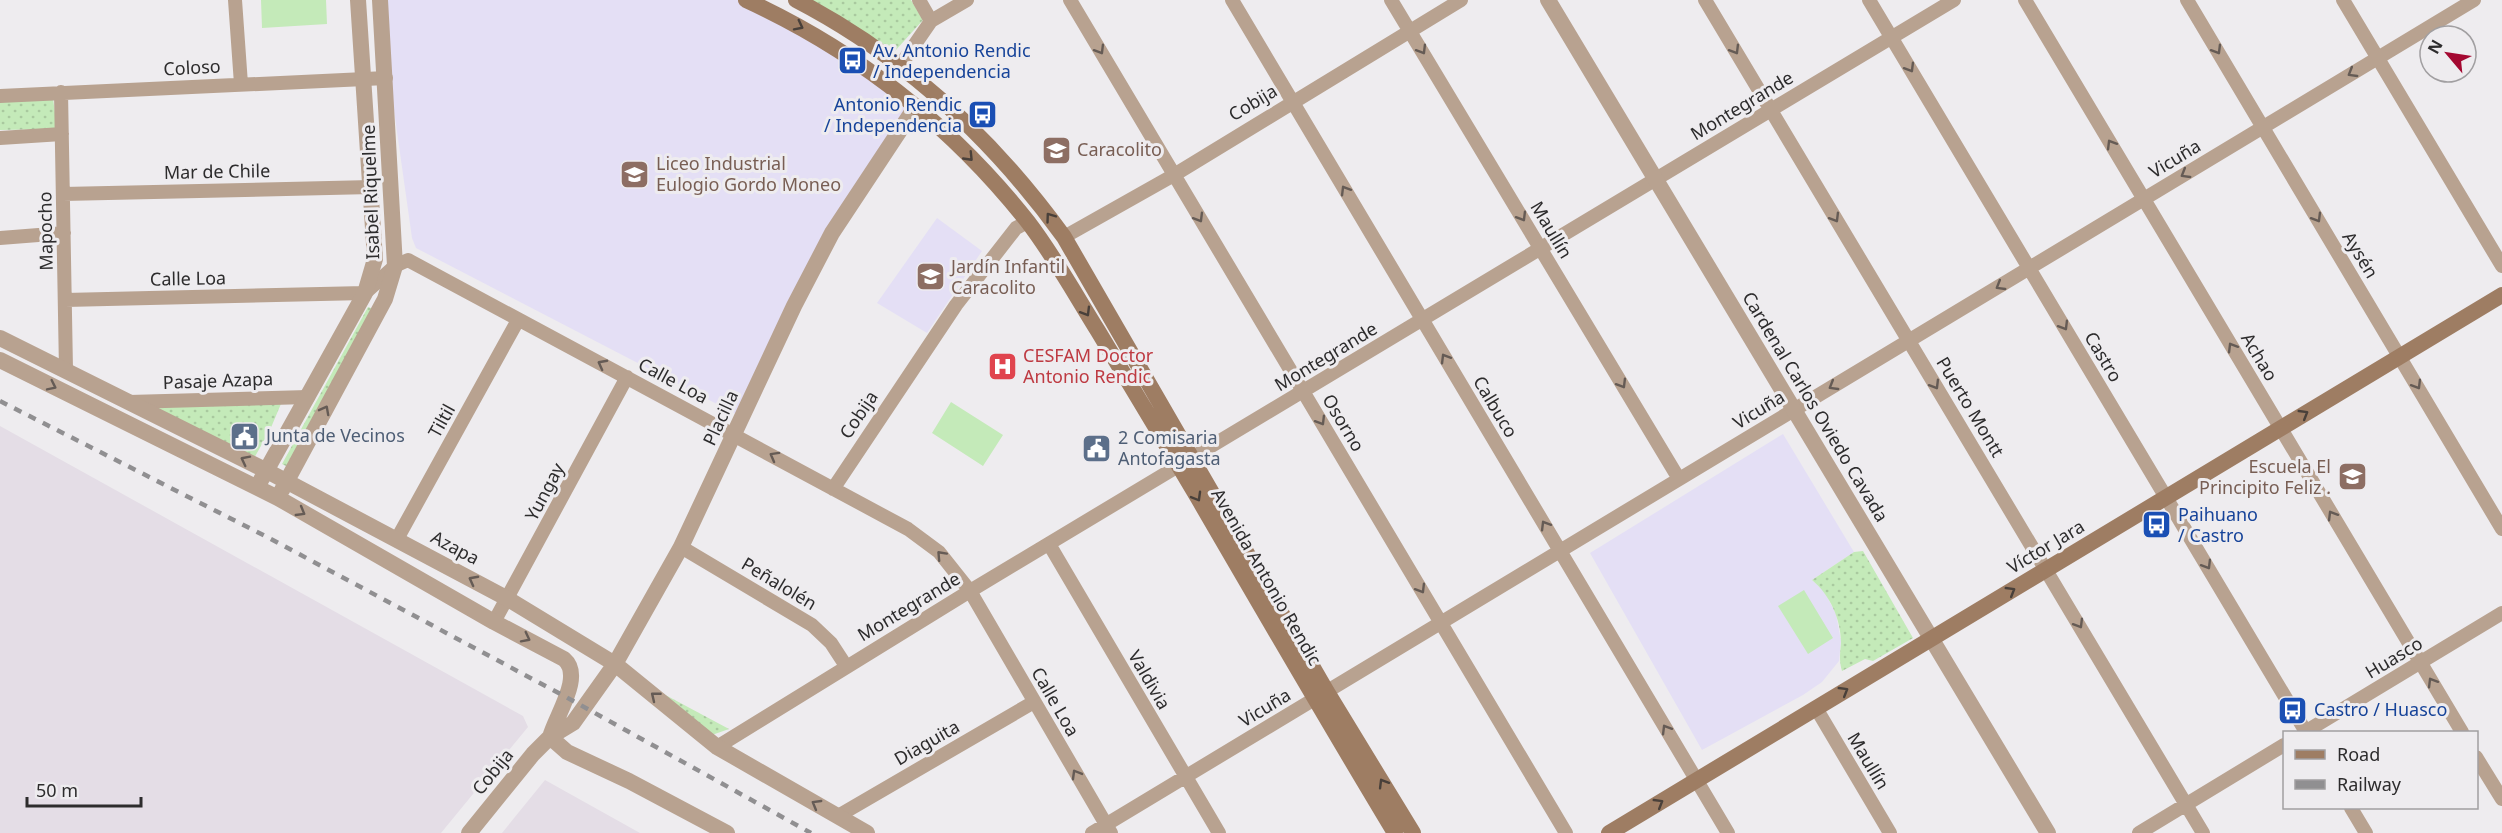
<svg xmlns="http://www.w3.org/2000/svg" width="2502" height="833" font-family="'Noto Sans',sans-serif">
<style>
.built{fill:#e4dde6}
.education{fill:#e4dff5}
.grass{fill:url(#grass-dots)}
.pitch{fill:#c4eab9}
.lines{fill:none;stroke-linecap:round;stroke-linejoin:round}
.minor{stroke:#b8a290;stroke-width:14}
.tertiary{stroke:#b8a290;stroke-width:16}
.secondary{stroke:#9e7d63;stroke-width:16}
.rail{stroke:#908f91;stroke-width:4.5;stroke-dasharray:8 8;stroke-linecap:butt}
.oneway{stroke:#49403a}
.oneway2{stroke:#655b55}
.labels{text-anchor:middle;stroke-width:6;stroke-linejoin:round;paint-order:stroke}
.transit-label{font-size:18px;fill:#164399;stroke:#eeecef;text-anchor:start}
.street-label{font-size:18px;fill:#2d2c2d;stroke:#eeecef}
.education-label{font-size:18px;fill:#785e54;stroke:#eeecef;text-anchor:start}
.health-label{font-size:18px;fill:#be3a42;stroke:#eeecef;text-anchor:start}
.service-label{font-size:18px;fill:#4e5e75;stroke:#eeecef;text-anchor:start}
</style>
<defs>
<pattern id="grass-dots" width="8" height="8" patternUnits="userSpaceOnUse" patternTransform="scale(1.5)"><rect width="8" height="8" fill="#c4eab9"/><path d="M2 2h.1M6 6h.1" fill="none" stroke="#a9c99f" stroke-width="1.8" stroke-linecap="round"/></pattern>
</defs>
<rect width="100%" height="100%" fill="#eeecef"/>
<path class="built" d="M0 426 523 716 528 727 441 833H0Z
M545 780 640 833H502Z"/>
<path class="education" d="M387 0H741L765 11 912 107 738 415 416 248 412 238 390 82Z
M937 218 982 251 927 333 877 303Z
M1783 434 1854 552 1812 580 1824 591 1836 614 1841 641 1839 661 1822 682 1803 695 1702 750 1590 553Z"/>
<path class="grass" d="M810 0H911L923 20 895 51Z
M53 98 57 129 0 130V101Z
M368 307 374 309 288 467 282 464Z
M283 399 270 430 253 460 155 408Z
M1863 551 1913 638 1873 661 1865 659 1842 671C1839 661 1840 654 1841 643 1841 619 1830 595 1812 580L1854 552Z
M658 691 729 729 712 735Z"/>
<path class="pitch" d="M261 0H326L327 24 262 28Z
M951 402 1003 435 983 466 932 433Z
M1804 590 1833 638 1808 654 1778 606Z"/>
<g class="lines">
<path class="minor" d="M235 0 241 84
M919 0 931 21
M1070 0 1566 833
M1232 0 1728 833
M1391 0 1679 479
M1705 0 2203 833
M1869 0 2306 732
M2025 0 2462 732
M2187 0 2502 529
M2343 0 2502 266
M900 66 931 21 967 0
M61 92 66 370
M0 96 386 78
M0 138 62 134
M63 194 372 187
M1064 237 1174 175 1461 0
M0 238 64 233
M65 300 365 293 395 266 408 260 908 529 939 552 970 591 1111 833
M129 402 308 397
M833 489 956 305 1016 228 1027 222
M397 539 518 320
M1049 544 1219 833
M681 547 812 625 831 643 846 666
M494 622 627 377
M1816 708 1890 833
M2305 732 2502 613
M717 747 970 591 1954 0
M2476 757 2502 799
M2351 808 2366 833
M838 816 1034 702
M1092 833 2474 0
M2139 833 2284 745"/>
<path class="tertiary" d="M1548 0 2048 833
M0 338 267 471 508 599 615 664 717 747 867 833
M0 360 278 498 494 622 564 659C584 676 556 715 550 737
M261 480 365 293 375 259 358 0
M282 490 385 299 395 266 380 0
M550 737 567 752 629 781 727 833
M469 833 533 754 550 737 573 723 615 664 681 547 794 306 832 233 916 106"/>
<path class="secondary" d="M746 0C857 51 952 126 1028 222 1054 256 1075 294 1098 331 1131 386 1165 442 1198 498 1263 610 1328 722 1395 833
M796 0C904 56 993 139 1064 237L1327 692 1413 833
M1609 833 2502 295"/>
<path class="rail" d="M0 401 269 538 566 697 811 833"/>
</g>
<defs><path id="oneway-chevron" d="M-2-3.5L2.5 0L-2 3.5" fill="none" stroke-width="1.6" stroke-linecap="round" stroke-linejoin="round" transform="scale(1.5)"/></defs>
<g class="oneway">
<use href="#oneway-chevron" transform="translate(799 26) rotate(27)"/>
<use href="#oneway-chevron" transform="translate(969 157) rotate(46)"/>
<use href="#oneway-chevron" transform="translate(1050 217) rotate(-126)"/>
<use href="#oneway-chevron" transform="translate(1086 312) rotate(59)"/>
<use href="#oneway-chevron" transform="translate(2304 414) rotate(-31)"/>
<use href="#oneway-chevron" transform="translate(1197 497) rotate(60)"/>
<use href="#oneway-chevron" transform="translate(2011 591) rotate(-31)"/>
<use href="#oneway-chevron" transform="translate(1844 691) rotate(-31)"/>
<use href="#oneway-chevron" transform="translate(1383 783) rotate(-121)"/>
<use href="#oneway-chevron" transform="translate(1659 803) rotate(-31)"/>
</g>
<g class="oneway2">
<use href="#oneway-chevron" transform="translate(1100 50) rotate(59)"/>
<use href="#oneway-chevron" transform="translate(1422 50) rotate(59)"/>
<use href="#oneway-chevron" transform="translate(1735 50) rotate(59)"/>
<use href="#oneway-chevron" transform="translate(2217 50) rotate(59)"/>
<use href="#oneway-chevron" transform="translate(1910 68) rotate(59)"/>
<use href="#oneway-chevron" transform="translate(2352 73) rotate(149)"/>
<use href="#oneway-chevron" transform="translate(2111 144) rotate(-121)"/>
<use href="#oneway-chevron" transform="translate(2185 174) rotate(149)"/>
<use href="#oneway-chevron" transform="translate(1345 190) rotate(-121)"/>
<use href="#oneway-chevron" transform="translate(1522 217) rotate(59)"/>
<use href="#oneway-chevron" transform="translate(1199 218) rotate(59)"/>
<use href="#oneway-chevron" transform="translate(1835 218) rotate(59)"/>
<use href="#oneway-chevron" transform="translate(2317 218) rotate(59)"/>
<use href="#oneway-chevron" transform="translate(2000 286) rotate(149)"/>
<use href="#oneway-chevron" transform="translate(2064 326) rotate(59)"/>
<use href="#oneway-chevron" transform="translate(2232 347) rotate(-121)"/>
<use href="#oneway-chevron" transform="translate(1445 358) rotate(-121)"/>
<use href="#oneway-chevron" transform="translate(602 364) rotate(-152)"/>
<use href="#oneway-chevron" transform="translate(1622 384) rotate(59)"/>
<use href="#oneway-chevron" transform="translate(1935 385) rotate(59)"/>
<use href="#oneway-chevron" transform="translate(2417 385) rotate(59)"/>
<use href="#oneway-chevron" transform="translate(52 386) rotate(26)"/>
<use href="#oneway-chevron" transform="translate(1833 386) rotate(149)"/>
<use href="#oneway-chevron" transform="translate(325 410) rotate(-62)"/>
<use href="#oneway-chevron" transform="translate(1321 421) rotate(59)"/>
<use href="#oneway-chevron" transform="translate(774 456) rotate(-151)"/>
<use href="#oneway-chevron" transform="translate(245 460) rotate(-153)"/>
<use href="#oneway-chevron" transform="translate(301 512) rotate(30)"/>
<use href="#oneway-chevron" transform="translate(2332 515) rotate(-121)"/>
<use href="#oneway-chevron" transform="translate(1545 525) rotate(-121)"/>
<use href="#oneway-chevron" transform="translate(941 555) rotate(-133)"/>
<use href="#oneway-chevron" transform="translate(2207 565) rotate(59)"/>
<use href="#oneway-chevron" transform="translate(473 580) rotate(-152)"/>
<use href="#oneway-chevron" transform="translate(1421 589) rotate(59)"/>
<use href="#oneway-chevron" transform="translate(2079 624) rotate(59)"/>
<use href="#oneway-chevron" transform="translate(526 638) rotate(27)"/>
<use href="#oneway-chevron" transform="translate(2432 682) rotate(-121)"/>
<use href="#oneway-chevron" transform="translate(655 696) rotate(-141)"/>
<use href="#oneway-chevron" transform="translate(1666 729) rotate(-121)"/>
<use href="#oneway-chevron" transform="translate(1076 774) rotate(-120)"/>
<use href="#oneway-chevron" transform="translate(816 804) rotate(-150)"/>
</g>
<defs>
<symbol id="bus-square" viewBox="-11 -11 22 22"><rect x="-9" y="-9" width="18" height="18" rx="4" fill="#1a4fb4" stroke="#eeecef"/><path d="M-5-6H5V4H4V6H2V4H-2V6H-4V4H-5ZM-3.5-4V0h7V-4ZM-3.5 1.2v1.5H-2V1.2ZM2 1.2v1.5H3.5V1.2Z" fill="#fff"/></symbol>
<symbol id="school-square" viewBox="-11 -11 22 22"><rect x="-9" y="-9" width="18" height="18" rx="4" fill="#8d6e63" stroke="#eeecef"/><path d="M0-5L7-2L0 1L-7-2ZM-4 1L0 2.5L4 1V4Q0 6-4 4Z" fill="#fff"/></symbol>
<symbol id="hospital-square" viewBox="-11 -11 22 22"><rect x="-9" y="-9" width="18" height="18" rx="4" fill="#e0444e" stroke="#eeecef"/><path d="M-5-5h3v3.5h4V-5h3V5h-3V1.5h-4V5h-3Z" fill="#fff"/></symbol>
<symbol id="civic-square" viewBox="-11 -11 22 22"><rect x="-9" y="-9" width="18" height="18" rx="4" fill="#5c6f8a" stroke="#eeecef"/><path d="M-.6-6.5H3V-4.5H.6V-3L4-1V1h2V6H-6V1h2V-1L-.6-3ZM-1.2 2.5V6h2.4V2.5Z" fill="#fff"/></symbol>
</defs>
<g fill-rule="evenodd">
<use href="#bus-square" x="836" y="44" width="33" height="33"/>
<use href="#bus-square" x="966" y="98" width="33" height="33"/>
<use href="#school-square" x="1040" y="134" width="33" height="33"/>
<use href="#school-square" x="618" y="158" width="33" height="33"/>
<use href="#school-square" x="914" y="260" width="33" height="33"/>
<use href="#hospital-square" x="986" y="350" width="33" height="33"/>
<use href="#civic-square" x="228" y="420" width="33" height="33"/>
<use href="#civic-square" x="1080" y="432" width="33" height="33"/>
<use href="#school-square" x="2336" y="460" width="33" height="33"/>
<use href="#bus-square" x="2140" y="508" width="33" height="33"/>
<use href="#bus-square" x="2276" y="694" width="33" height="33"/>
</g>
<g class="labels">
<g class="transit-label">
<text x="873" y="57">Av. Antonio Rendic<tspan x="873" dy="21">/ Independencia</tspan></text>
<text x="962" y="111" text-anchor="end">Antonio Rendic<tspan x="962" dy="21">/ Independencia</tspan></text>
<text x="2178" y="521">Paihuano<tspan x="2178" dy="21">/ Castro</tspan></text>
<text x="2314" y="716">Castro / Huasco</text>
</g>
<g class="street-label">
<text transform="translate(192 68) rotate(-3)" y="6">Coloso</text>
<text transform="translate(1253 103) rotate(-31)" y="6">Cobija</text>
<text transform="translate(1742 106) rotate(-31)" y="6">Montegrande</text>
<text transform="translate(2175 159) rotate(-31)" y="6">Vicuña</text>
<text transform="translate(217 172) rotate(-1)" y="6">Mar de Chile</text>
<text transform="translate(371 192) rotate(-92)" y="6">Isabel Riquelme</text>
<text transform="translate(1551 230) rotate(59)" y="6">Maullín</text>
<text transform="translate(46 231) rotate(-91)" y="6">Mapocho</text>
<text transform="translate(2360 255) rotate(59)" y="6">Aysén</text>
<text transform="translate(188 279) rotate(-1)" y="6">Calle Loa</text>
<text transform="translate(1326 357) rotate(-31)" y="6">Montegrande</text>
<text transform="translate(2103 357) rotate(59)" y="6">Castro</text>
<text transform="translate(2259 357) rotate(59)" y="6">Achao</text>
<text transform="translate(218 381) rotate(-2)" y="6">Pasaje Azapa</text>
<text transform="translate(673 381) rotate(28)" y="6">Calle Loa</text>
<text transform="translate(1495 407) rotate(59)" y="6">Calbuco</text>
<text transform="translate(1815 407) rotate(59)" y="6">Cardenal Carlos Oviedo Cavada</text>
<text transform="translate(1970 407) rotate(59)" y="6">Puerto Montt</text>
<text transform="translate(1759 410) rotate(-31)" y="6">Vicuña</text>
<text transform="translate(859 415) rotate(-56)" y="6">Cobija</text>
<text transform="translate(721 418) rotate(-65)" y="6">Placilla</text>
<text transform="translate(442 421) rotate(-61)" y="6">Tiltil</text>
<text transform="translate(1343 423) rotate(59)" y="6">Osorno</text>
<text transform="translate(545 492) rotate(-62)" y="6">Yungay</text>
<text transform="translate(2046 547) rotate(-31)" y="6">Víctor Jara</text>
<text transform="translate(455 548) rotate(28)" y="6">Azapa</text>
<text transform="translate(1266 577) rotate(60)" y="6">Avenida Antonio Rendic</text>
<text transform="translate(779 584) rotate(31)" y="6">Peñalolén</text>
<text transform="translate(909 607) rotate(-31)" y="6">Montegrande</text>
<text transform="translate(2394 658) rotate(-31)" y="6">Huasco</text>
<text transform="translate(1149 680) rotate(60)" y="6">Valdivia</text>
<text transform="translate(1055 702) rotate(60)" y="6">Calle Loa</text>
<text transform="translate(1265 708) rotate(-31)" y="6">Vicuña</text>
<text transform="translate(927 743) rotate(-30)" y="6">Diaguita</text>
<text transform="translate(1868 761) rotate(59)" y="6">Maullín</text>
<text transform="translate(493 772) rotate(-51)" y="6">Cobija</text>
</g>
<g class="education-label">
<text x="1077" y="156">Caracolito</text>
<text x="656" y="170">Liceo Industrial<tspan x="656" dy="21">Eulogio Gordo Moneo</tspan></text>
<text x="951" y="273">Jardín Infantil<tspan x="951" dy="21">Caracolito</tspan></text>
<text x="2331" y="473" text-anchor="end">Escuela El<tspan x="2331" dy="21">Principito Feliz .</tspan></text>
</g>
<g class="health-label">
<text x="1023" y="362">CESFAM Doctor<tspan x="1023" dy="21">Antonio Rendic</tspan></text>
</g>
<g class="service-label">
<text x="266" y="442">Junta de Vecinos</text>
<text x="1118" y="444">2 Comisaria<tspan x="1118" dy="21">Antofagasta</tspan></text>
</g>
</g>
<rect x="2283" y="731" width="195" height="78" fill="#eeecef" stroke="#a19fa1" stroke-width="1.5"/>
<rect x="2295" y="750" width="30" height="9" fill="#9e7d63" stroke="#a19fa1" stroke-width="1.5"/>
<text x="2337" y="761" font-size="18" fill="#2d2c2d">Road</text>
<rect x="2295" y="780" width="30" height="9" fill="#908f91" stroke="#a19fa1" stroke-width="1.5"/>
<text x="2337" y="791" font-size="18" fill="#2d2c2d">Railway</text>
<g transform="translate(2448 54) rotate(299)"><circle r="28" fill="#eeecef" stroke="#a19fa1" stroke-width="1.5"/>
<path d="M0-4.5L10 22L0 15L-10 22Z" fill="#a40831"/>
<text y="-9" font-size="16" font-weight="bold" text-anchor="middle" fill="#2d2c2d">N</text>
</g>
<path d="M27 797v9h114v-9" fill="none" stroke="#2d2c2d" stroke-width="3"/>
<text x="36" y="797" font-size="18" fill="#2d2c2d" stroke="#eeecef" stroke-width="4.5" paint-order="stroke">50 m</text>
</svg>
